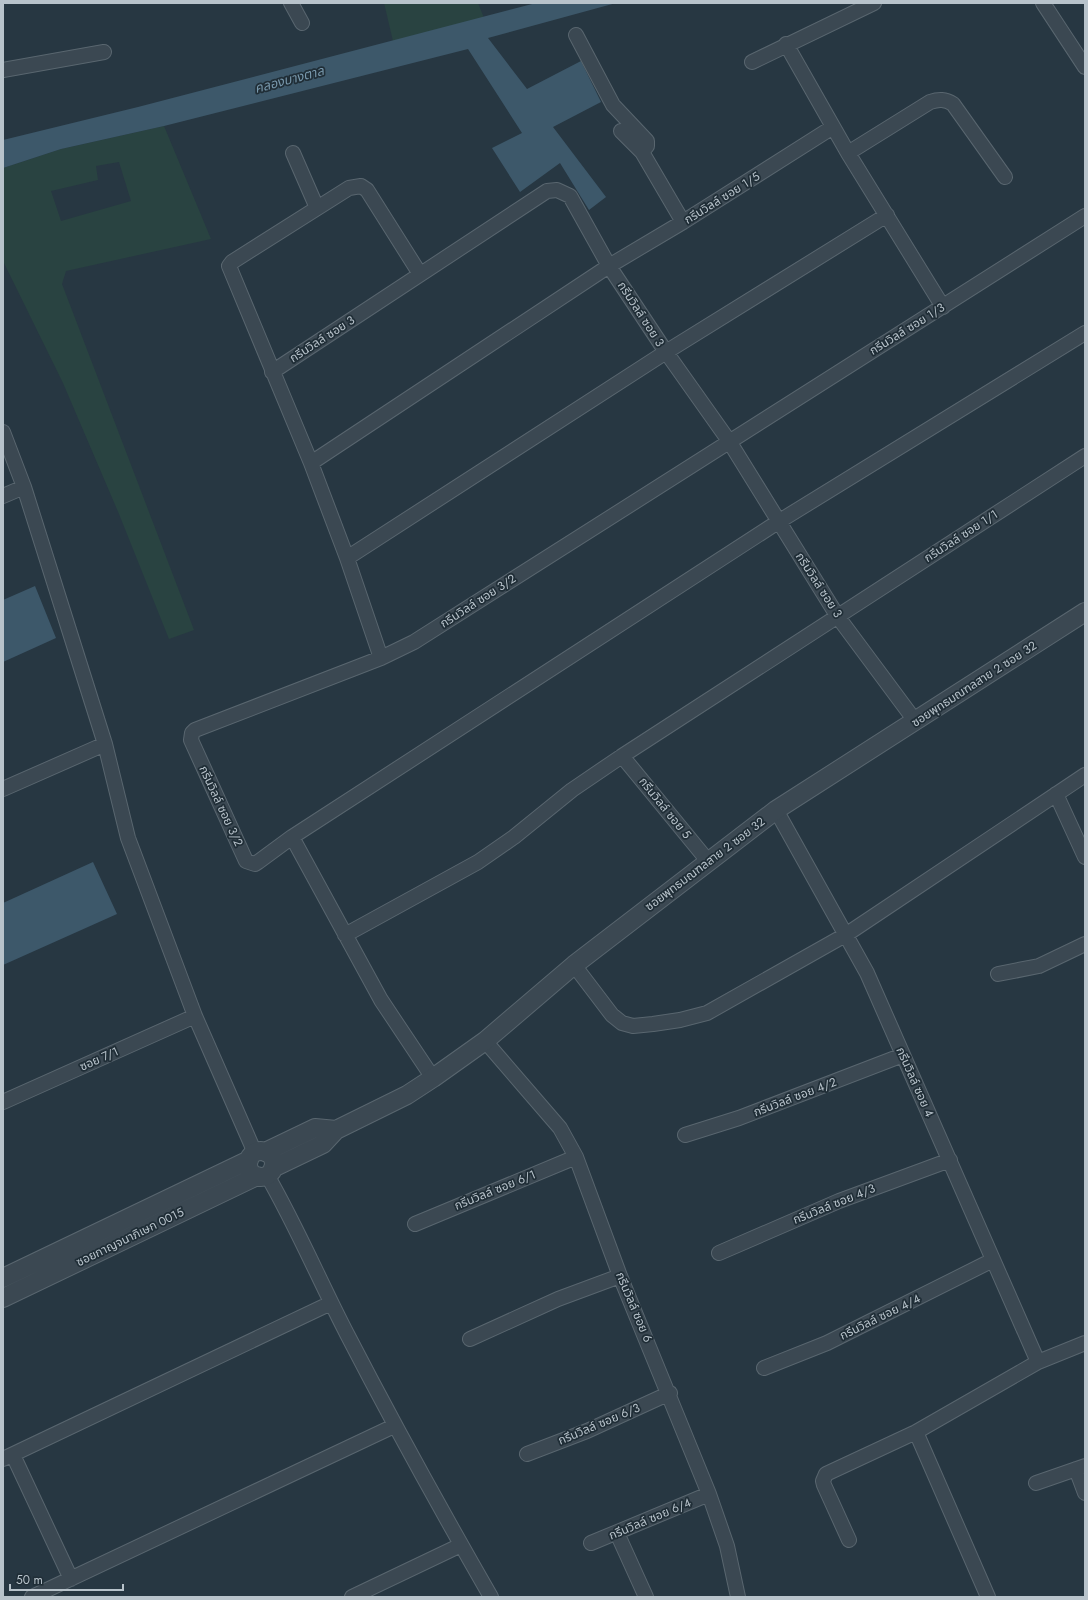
<svg xmlns="http://www.w3.org/2000/svg" width="1088" height="1600" font-family="Jost,'Noto Sans Thai',sans-serif">
<style>
.green{fill:#294341;fill-rule:evenodd}
.water{fill:#3d586a}
.lines{fill:none;stroke-linecap:round;stroke-linejoin:round}
.minor-casing{stroke:#59666f;stroke-width:16}
.tertiary-casing{stroke:#59666f;stroke-width:20}
.minor{stroke:#3b4852;stroke-width:14}
.tertiary{stroke:#3b4852;stroke-width:18}
.labels{text-anchor:middle;stroke-width:3.5;stroke-linejoin:round;paint-order:stroke}
.street-label{font-size:12px;fill:#b8c3cb;stroke:#202e37}
.water-label{font-size:13px;font-style:italic;fill:#7999ad;stroke:#202e37}
</style>
<rect width="100%" height="100%" fill="#273742"/>
<path class="green" d="M384 3H478L484 18 393 41Z
M164 126 211 239 66 271 62 284 194 630 169 639 119 514 63 383 3 261V168L61 149ZM119 162 131 201 61 221 51 191 98 180 96 166Z"/>
<path class="water" d="M536 3H616L488 38 527 89 581 61 601 102 553 127 606 197 589 210 560 163 520 192 492 148 522 133 468 49 164 126 61 149 3 168V140L138 107Z
M35 586 56 638 3 662V600Z
M93 862 117 914 3 965V903Z"/>
<g class="lines">
<defs>
<path id="minor" d="M291 3 302 23
M1043 3 1085 67
M576 35 613 105 647 141V146L642 152
M786 44 848 153 943 307
M752 62 874 3
M3 70 104 52
M621 131 642 152 683 222
M293 153 317 208
M848 153 930 102C939 99 945 99 953 104L1005 177
M1085 216 414 642 381 658 195 730 192 733 191 740 246 861 255 864 258 862 292 837 778 522 1085 333
M272 372 547 191 557 190 570 196 609 266 666 352 729 441 838 617 916 722
M3 432 24 487 105 744 128 838 195 1016 255 1153
M311 463 609 266 683 222 833 127
M3 496 24 487
M347 558 666 352 887 215
M381 658 347 558 311 463 229 266 232 262 349 188 361 186 367 190 420 274
M622 756 708 861
M3 789 105 744
M1056 794 1085 857
M776 810 867 973 1038 1362
M292 837 381 1000 433 1078
M345 935 478 862 514 837 572 790 622 756 1085 456
M574 965 612 1015 622 1023 633 1026 653 1024 680 1020 707 1013 847 934 1085 775
M998 974 1039 966 1085 944
M485 1041 560 1128 576 1157 620 1276 709 1494 727 1546 738 1597
M3 1102 195 1016
M685 1135 739 1118 903 1055
M267 1175C297 1227 320 1282 347 1334 393 1423 441 1510 491 1597
M415 1224 576 1157
M719 1253 839 1201 950 1160
M470 1339 558 1299 620 1276
M764 1368 827 1343 993 1260
M916 1432 988 1597
M527 1454 587 1431 670 1393
M13 1455 71 1579
M3 1459 331 1303
M1076 1469 1085 1493
M1036 1483 1085 1466
M617 1533 646 1597
M849 1540 824 1485 823 1481 826 1474 916 1432 1038 1362 1085 1343
M591 1543 709 1494
M32 1597 394 1426
M352 1597 461 1545"/>
<path id="tertiary" d="M248 1164a13 13 0 1 1 26 0a13 13 0 1 1-26 0Z
M265 1152 315 1128 336 1130
M273 1168 323 1144 336 1130 407 1095 433 1078 485 1041 574 965 776 810 1085 612
M3 1278 249 1160
M3 1298 257 1176"/>
</defs>
<use href="#minor" class="minor-casing"/>
<use href="#tertiary" class="tertiary-casing"/>
<use href="#minor" class="minor"/>
<use href="#tertiary" class="tertiary"/>
</g>
<g class="labels">
<g class="street-label">
<text transform="translate(722 198) rotate(-32)" y="4">กรีนวิลล์ ซอย 1/5</text>
<text transform="translate(641 314) rotate(57)" y="4">กรีนวิลล์ ซอย 3</text>
<text transform="translate(907 329) rotate(-32)" y="4">กรีนวิลล์ ซอย 1/3</text>
<text transform="translate(322 339) rotate(-33)" y="4">กรีนวิลล์ ซอย 3</text>
<text transform="translate(961 536) rotate(-33)" y="4">กรีนวิลล์ ซอย 1/1</text>
<text transform="translate(819 585) rotate(57)" y="4">กรีนวิลล์ ซอย 3</text>
<text transform="translate(478 601) rotate(-33)" y="4">กรีนวิลล์ ซอย 3/2</text>
<text transform="translate(974 684) rotate(-33)" y="4">ซอยพุทธมณฑลสาย 2 ซอย 32</text>
<text transform="translate(221 806) rotate(65)" y="4">กรีนวิลล์ ซอย 3/2</text>
<text transform="translate(665 808) rotate(51)" y="4">กรีนวิลล์ ซอย 5</text>
<text transform="translate(705 864) rotate(-37)" y="4">ซอยพุทธมณฑลสาย 2 ซอย 32</text>
<text transform="translate(99 1059) rotate(-24)" y="4">ซอย 7/1</text>
<text transform="translate(915 1082) rotate(66)" y="4">กรีนวิลล์ ซอย 4</text>
<text transform="translate(795 1097) rotate(-21)" y="4">กรีนวิลล์ ซอย 4/2</text>
<text transform="translate(495 1190) rotate(-22)" y="4">กรีนวิลล์ ซอย 6/1</text>
<text transform="translate(834 1204) rotate(-22)" y="4">กรีนวิลล์ ซอย 4/3</text>
<text transform="translate(130 1237) rotate(-26)" y="4">ซอยกาญจนาภิเษก 0015</text>
<text transform="translate(634 1307) rotate(67)" y="4">กรีนวิลล์ ซอย 6</text>
<text transform="translate(880 1317) rotate(-26)" y="4">กรีนวิลล์ ซอย 4/4</text>
<text transform="translate(599 1424) rotate(-23)" y="4">กรีนวิลล์ ซอย 6/3</text>
<text transform="translate(650 1519) rotate(-23)" y="4">กรีนวิลล์ ซอย 6/4</text>
</g>
<g class="water-label">
<text transform="translate(289 79) rotate(-15)" y="5">คลองบางตาล</text>
</g>
</g>
<rect width="1088" height="1600" fill="none" stroke="#b8c3cb" stroke-width="8"/>
<path d="M10 1584v6h113v-6" fill="none" stroke="#b8c3cb" stroke-width="2"/>
<text x="16" y="1584" font-size="12" fill="#b8c3cb" stroke="#202e37" stroke-width="3" paint-order="stroke">50 m</text>
</svg>
